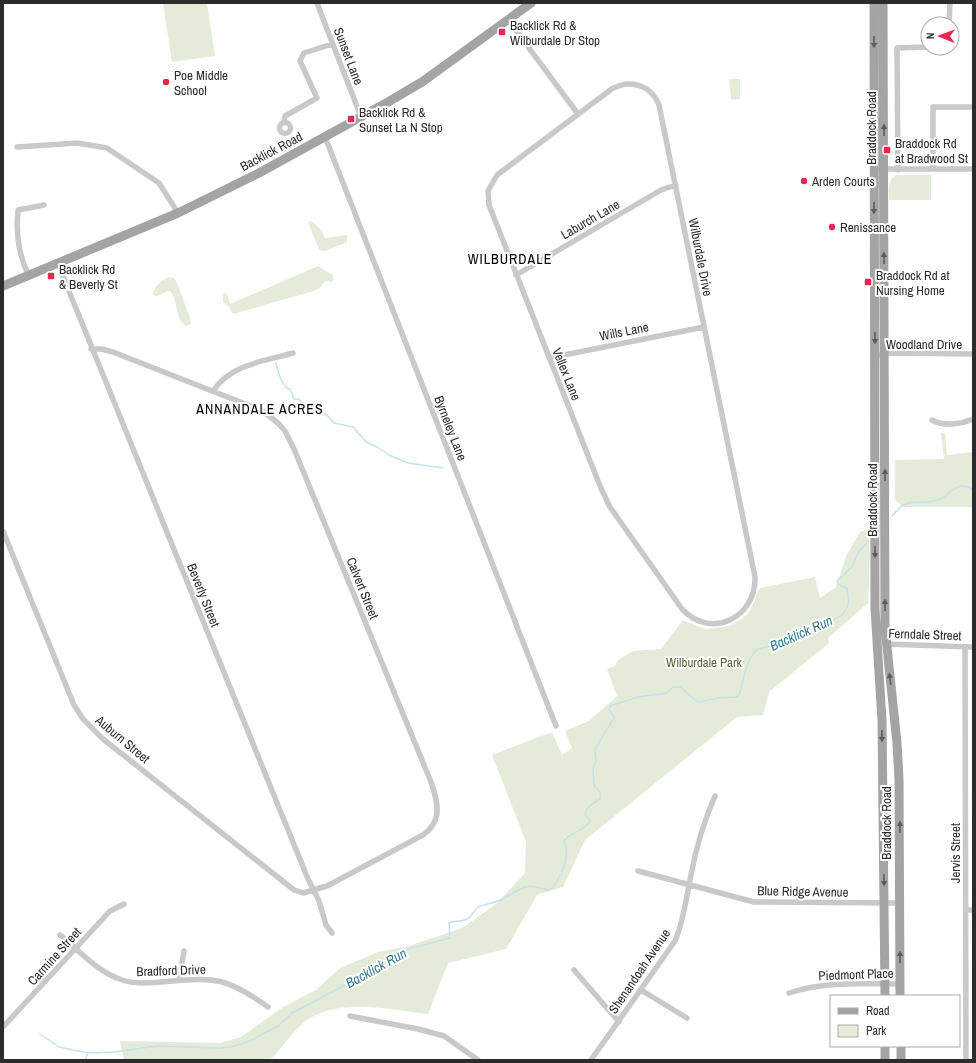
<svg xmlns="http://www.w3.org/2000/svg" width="976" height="1063" font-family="'Archivo Narrow',sans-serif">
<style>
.green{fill:#e5ebd9}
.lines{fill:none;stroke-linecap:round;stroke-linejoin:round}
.stream{stroke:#c4e2ec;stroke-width:1.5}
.street{stroke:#c9c9c9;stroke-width:5.5}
.primary{stroke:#a4a4a4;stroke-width:9}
.oneway{fill:#5c5c5c}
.poi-dot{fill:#eb274f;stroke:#fff;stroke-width:1.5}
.labels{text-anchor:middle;stroke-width:4;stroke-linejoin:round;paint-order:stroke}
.poi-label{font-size:13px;fill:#2c2c2c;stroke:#fff;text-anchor:start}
.street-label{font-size:13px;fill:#2c2c2c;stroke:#fff}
.park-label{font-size:13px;fill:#566939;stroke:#fff}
.neighbourhood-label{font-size:14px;letter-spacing:1px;fill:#000;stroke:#fff}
.water-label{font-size:14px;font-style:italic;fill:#387a90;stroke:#fff}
</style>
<rect width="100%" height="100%" fill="#fff"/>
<path class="green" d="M163 3H207L215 56 172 62Z
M729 79H740V99L731 100Z
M896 175H931V200H889C889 190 887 181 896 175Z
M312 221 321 230 325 238 347 235V242L325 251 319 250 308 222Z
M318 266 333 275 334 280 331 282 325 281 320 288 310 292 233 314 229 307 223 302V294L225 293 227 294 230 304Z
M170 277 174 278 177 283 190 318 191 324 186 326C174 318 179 301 170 291 164 291 161 296 155 296L153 294C154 286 162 279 170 277Z
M941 433H945L947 455 973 452V507H901L900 504 895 500V460L944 459Z
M868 529 870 554 868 603 828 638 829 643 769 692 763 715 737 717 585 840 563 887 537 895 506 949 448 963 428 1014C388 1010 334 995 301 1025 290 1035 281 1049 270 1060H124L120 1041 220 1043 241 1037 283 1007 316 990 340 968 378 952 409 946 462 928 495 905 525 873 526 842 492 755 552 732 562 755 572 748 565 731 589 721 617 696 607 669 615 666 618 660 633 651 661 649 683 620 705 629 729 626 742 619 750 611 760 588 815 577 820 598 836 587 847 554 860 532Z"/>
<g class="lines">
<path class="stream" d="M276 363C279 374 281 386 291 390L294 399H299L302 404 315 408 327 415 334 423 353 427 366 442 377 447 389 455 408 463 443 468
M892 516C895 513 899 508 903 505 914 499 928 505 940 499 952 493 957 480 973 489
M40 1034 59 1047 88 1053
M85 1060 88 1053 115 1052 157 1046 219 1048 231 1047 250 1041 278 1026 292 1013 368 973 401 951 450 938 449 923C455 920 461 923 469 918 472 915 474 911 477 908 484 903 493 904 500 900 524 889 520 882 548 890L552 888C562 875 571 858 564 841 571 832 585 831 590 820L585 815C586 807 593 803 600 799V792L594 786 593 769 596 761 595 749 614 718 609 709 610 706 638 697 667 693 673 687H680L698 702 718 698 736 697 739 695C744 681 745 660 757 650 763 646 771 647 777 644 785 641 790 635 798 631 821 620 856 625 847 589L838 584 837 581 852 567 858 553 868 541"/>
<path class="street" d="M317 3 361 117
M508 20 578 114
M949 24 950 3
M625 84C641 83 653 90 659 105L755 577C756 618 711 640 682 609L610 507 600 486 489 205 488 191 497 175 613 88Z
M284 122 285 116 317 98 300 61 304 53 332 44
M279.5 128a5.5 5.5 0 1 1 11 0a5.5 5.5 0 1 1-11 0Z
M325 137 556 726
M17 147 77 143 107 148 159 183 178 213
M881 169H973
M933 169V107H973
M898 170 897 48 928 47
M58 264 308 879 319 901 326 925 332 933
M516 275 661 190 676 185
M29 276C18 255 16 233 18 210L44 205
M875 357 885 353 973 354
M549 358 704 327
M213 391C231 364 265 361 293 353
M932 420C944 427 961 424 973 419
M3 531 74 705 83 719 103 739 294 890 303 893 327 886 423 835C443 821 438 802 431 782L294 449 285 431 279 424 263 411 113 352 102 349H91
M885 644 973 647
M965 647 966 1060
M638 871 754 902 900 903
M966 910H973
M60 935C80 951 97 972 122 980 134 984 148 983 161 982 213 978 224 975 268 1007
M574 970 619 1022
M179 980 184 951
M641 990 687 1018
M789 993C825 981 862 984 900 984
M350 1016 418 1029 444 1036 478 1060
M3 1027 110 911 124 904
M591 1060 675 941C684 920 686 898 691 875 696 848 704 821 715 796"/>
<path class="primary" d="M874 3 875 609 882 720 885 996
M883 3 885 628 897 743 899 779 900 996
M3 286 178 213 259 173 388 102 422 82 531 3
M885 1046V1060
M901 1046V1060"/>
</g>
<defs><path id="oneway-solid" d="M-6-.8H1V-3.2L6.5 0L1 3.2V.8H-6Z"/></defs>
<g class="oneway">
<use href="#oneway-solid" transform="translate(874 42) rotate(90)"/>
<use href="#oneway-solid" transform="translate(884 130) rotate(-90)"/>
<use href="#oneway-solid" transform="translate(874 208) rotate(90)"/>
<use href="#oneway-solid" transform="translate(884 258) rotate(-91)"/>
<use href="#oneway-solid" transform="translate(875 338) rotate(90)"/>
<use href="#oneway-solid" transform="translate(885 475) rotate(-90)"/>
<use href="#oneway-solid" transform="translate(875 552) rotate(90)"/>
<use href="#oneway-solid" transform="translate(885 605) rotate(-90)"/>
<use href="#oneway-solid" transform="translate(890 679) rotate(-97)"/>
<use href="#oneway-solid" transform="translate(882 736) rotate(89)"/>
<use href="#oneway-solid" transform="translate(900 827) rotate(-90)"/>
<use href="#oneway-solid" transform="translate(884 880) rotate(89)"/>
<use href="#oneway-solid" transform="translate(900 957) rotate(-90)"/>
</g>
<g class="poi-dot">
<rect x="498" y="28" width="8" height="8" rx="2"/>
<circle cx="166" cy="82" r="4"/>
<rect x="347" y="115" width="8" height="8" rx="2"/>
<rect x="883" y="146" width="8" height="8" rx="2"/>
<circle cx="804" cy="181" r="4"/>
<circle cx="832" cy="227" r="4"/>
<rect x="47" y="272" width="8" height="8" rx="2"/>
<rect x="864" y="278" width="8" height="8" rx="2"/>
</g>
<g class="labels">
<g class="poi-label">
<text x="510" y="30">Backlick Rd &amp;<tspan x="510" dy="15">Wilburdale Dr Stop</tspan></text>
<text x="174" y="80">Poe Middle<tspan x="174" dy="15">School</tspan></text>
<text x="359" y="117">Backlick Rd &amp;<tspan x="359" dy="15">Sunset La N Stop</tspan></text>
<text x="895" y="148">Braddock Rd<tspan x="895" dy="15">at Bradwood St</tspan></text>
<text x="812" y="186">Arden Courts</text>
<text x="840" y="232">Renissance</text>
<text x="59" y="274">Backlick Rd<tspan x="59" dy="15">&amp; Beverly St</tspan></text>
<text x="876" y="280">Braddock Rd at<tspan x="876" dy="15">Nursing Home</tspan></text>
</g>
<g class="street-label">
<text transform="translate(349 56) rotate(69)" y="5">Sunset Lane</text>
<text transform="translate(871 128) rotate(-90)" y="5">Braddock Road</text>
<text transform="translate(271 151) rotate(-28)" y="5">Backlick Road</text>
<text transform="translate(590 219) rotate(-30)" y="5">Laburch Lane</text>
<text transform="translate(701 257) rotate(79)" y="5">Wilburdale Drive</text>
<text transform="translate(624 331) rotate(-11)" y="5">Wills Lane</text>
<text x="924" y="349">Woodland Drive</text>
<text transform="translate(567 374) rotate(68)" y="5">Vellex Lane</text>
<text transform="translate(451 428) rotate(69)" y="5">Byrneley Lane</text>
<text transform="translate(872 500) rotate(-90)" y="5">Braddock Road</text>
<text transform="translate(363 588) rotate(68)" y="5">Calvert Street</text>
<text transform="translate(204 595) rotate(68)" y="5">Beverly Street</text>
<text transform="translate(925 634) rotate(2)" y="5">Ferndale Street</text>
<text transform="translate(123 739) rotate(40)" y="5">Auburn Street</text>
<text transform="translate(886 823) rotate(-90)" y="5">Braddock Road</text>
<text transform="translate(955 853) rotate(-90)" y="5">Jervis Street</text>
<text transform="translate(803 891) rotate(1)" y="5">Blue Ridge Avenue</text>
<text transform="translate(54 956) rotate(-48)" y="5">Carmine Street</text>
<text transform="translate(171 970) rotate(-2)" y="5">Bradford Drive</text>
<text transform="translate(639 971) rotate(-56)" y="5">Shenandoah Avenue</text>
<text transform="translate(856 974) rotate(-2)" y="5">Piedmont Place</text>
</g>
<g class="park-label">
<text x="704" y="667">Wilburdale Park</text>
</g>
<g class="neighbourhood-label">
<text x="510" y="264">WILBURDALE</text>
<text x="260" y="414">ANNANDALE ACRES</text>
</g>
<g class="water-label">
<text transform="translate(801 633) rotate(-24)" y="5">Backlick Run</text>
<text transform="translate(376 968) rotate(-29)" y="5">Backlick Run</text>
</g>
</g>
<rect width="976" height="1063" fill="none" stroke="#2c2c2c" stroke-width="8"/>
<rect x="830" y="995" width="130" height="52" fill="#ffffff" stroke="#ababab"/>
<rect x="838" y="1008" width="20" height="6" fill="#a4a4a4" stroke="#ababab"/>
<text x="866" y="1015" font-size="12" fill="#2c2c2c">Road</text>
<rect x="838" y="1025" width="20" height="12" fill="#e5ebd9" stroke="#ababab"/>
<text x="866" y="1035" font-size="12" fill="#2c2c2c">Park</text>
<g transform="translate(940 36) rotate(271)"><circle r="19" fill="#ffffff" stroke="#ababab"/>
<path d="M0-3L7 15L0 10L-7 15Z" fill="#eb274f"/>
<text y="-6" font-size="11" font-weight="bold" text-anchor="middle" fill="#2c2c2c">N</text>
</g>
</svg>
